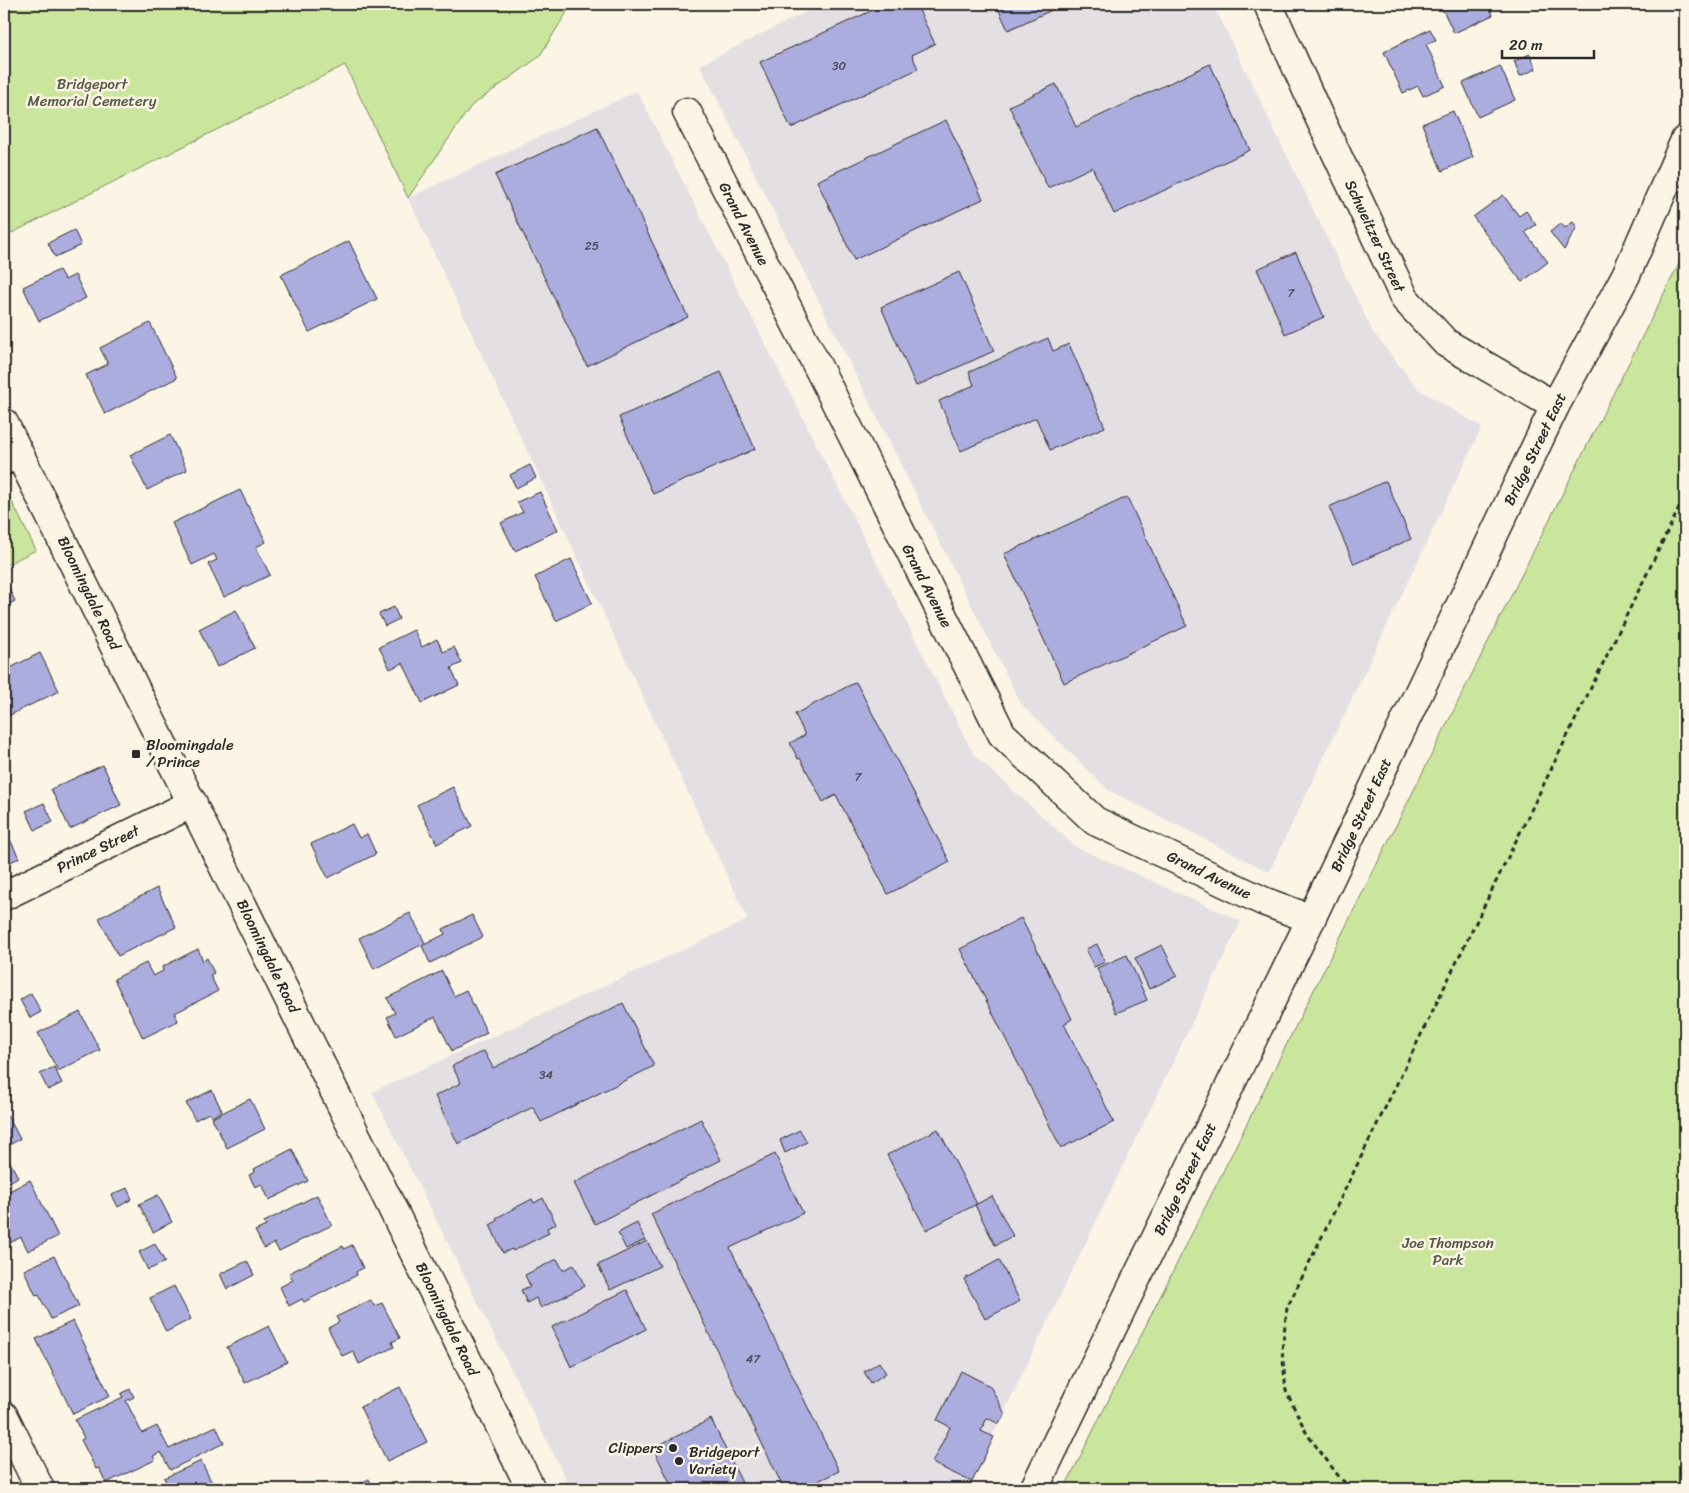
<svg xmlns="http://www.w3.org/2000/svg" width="1689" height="1493" font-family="Sriracha,sans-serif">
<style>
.built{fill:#e4dfe3}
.green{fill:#cae69d;stroke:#7a8864}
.building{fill:#acaddf;stroke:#2b2b2b}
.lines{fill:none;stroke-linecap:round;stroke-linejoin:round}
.service-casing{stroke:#2b2b2b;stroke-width:20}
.minor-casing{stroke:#2b2b2b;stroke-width:31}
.secondary-casing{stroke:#2b2b2b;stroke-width:31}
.path{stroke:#2b2b2b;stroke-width:3;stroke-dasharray:5 4;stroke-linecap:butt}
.service{stroke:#fcf5e5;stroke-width:16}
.minor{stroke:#fcf5e5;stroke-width:28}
.secondary{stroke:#fcf5e5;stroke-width:28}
.poi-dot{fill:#2b2b2b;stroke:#fcf5e5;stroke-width:2}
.labels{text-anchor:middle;stroke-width:5;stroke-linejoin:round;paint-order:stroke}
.number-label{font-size:12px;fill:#4b4c58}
.park-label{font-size:15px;fill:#535a48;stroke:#fcf5e5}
.street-label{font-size:15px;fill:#2b2b2b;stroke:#fcf5e5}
.poi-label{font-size:15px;fill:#2b2b2b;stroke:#fcf5e5;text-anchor:start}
</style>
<rect width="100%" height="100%" fill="#fcf5e5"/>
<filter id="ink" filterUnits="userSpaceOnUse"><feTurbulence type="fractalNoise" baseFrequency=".02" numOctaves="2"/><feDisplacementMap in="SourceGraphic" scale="10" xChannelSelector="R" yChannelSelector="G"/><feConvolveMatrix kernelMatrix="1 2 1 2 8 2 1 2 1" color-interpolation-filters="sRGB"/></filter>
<g filter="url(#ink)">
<path class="built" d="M821 4H1213L1373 332 1418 389 1482 427 1269 872 1108 790 1021 704 700 65Z
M637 91 974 755 1076 847 1241 921 967 1489H571L372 1092 748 920 408 198Z"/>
<path class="green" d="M4 4H572L539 57 471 106 408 198 345 65 4 237Z
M1685 252V1489H1064L1528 562Z
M4 486 36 550 4 566Z"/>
<path class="building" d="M886 4H916L935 44 912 55 918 69 791 128 760 62Z
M996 4H1065L1008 30Z
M1440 4H1488L1493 15 1454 33Z
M1430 29 1436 40 1426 44 1445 86 1423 96 1418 86 1403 93 1384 52Z
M1530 54 1536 69 1520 76 1514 61Z
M1210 64 1250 150 1114 214 1092 167 1048 188 1009 106 1056 84 1076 127Z
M1500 66 1515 100 1478 117 1463 83Z
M1453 111 1473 157 1442 171 1422 124Z
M946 120 983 199 854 260 817 181Z
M597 127 688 317 587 366 495 175Z
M1503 195 1519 216 1526 211 1536 225 1525 232 1548 262 1522 282 1473 217Z
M1573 222 1577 227 1564 250 1550 232 1561 223 1565 228Z
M74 230 81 245 55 257 48 243Z
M349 241 377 299 309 332 281 275Z
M1296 252 1324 317 1285 334 1257 269Z
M59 270 65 280 75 275 86 298 39 321 23 287Z
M959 272 994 351 916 386 881 307Z
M150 323 177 378 105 414 86 375 108 364 100 348Z
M1048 338 1053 351 1069 344 1105 427 1050 450 1036 418 961 451 939 401 974 385 969 372Z
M721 372 755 449 653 494 619 417Z
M170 435 187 470 147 490 130 455Z
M530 465 536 478 516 488 510 475Z
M1386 481 1411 539 1354 564 1329 507Z
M240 490 266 542 256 547 270 575 224 597 208 564 217 560 214 554 192 565 172 523Z
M540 492 558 530 515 551 501 523 523 512 517 502Z
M1127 497 1187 626 1064 683 1004 554Z
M571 559 592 603 556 621 535 577Z
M4 578 15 601 4 607Z
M394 607 399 619 385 626 379 614Z
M236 610 255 648 217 667 199 629Z
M414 630 422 647 437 639 443 652 454 647 462 663 451 668 459 685 422 703 403 663 390 669 379 647Z
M40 653 59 691 4 718V671Z
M856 682 950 862 888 894 836 795 823 802 800 758 798 759 790 743 805 735 795 714Z
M103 765 121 805 70 829 51 789Z
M453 787 472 826 437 844 417 805Z
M44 803 53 822 35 830 26 811Z
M352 824 359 838 367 834 376 854 328 878 311 844Z
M4 827 19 858 4 865Z
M157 888 176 927 118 956 99 918Z
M410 913 425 943 374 969 359 938Z
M472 915 483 937 430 963 422 946 445 934 443 929Z
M1021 918 1072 1019 1064 1024 1114 1122 1061 1148 960 949Z
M1097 944 1105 962 1094 967 1086 949Z
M1162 945 1177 976 1149 989 1135 958Z
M198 949 203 961 207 958 214 973 210 975 218 991 175 1013 178 1021 143 1038 114 979 146 963 153 976 163 971 162 967Z
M1127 955 1147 1000 1116 1013 1097 968Z
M442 971 454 996 466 990 487 1033 452 1051 435 1017 396 1036 387 1017 395 1013 387 998Z
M31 993 41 1012 30 1018 20 1000Z
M623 1003 654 1066 541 1122 533 1107 458 1144 435 1096 461 1083 452 1066 484 1051 493 1068Z
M80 1012 100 1050 58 1071 38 1033Z
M54 1067 62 1083 48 1090 40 1074Z
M212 1090 222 1111 212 1117 209 1113 195 1120 186 1103Z
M250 1099 265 1129 227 1148 212 1118Z
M8 1116 20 1139 4 1148V1119Z
M701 1119 721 1160 595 1224 574 1183Z
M938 1129 977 1204 926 1230 887 1155Z
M800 1130 807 1142 785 1153 780 1140Z
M292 1149 308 1181 269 1200 262 1184 255 1187 249 1175 255 1172 254 1169Z
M4 1151 18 1177 4 1185Z
M775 1154 803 1213 730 1248 839 1471 801 1489H784L651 1214Z
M30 1180 58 1236 28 1251 21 1237 4 1246V1194Z
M127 1188 132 1199 118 1207 112 1195Z
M158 1195 172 1222 153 1232 139 1204Z
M317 1195 332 1225 279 1251 274 1243 264 1248 255 1231 266 1226 264 1222Z
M992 1196 1013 1236 995 1245 975 1205Z
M543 1198 556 1224 547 1228 549 1233 513 1251 512 1249 503 1253 490 1225 497 1221 496 1218 532 1199 534 1203Z
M637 1223 645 1240 626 1249 618 1233Z
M647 1241 660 1266 610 1290 598 1265Z
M155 1244 165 1262 148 1270 139 1252Z
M352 1245 363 1268 356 1272 357 1275 304 1302 302 1299 289 1306 280 1287 293 1280 289 1273 343 1246 344 1249Z
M54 1256 79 1306 51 1319 39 1295 36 1296 24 1270Z
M557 1259 563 1270 574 1265 585 1286 541 1308 536 1298 527 1303 521 1290 530 1286 525 1275Z
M999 1260 1020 1301 985 1319 964 1279Z
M247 1261 254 1275 227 1289 220 1274Z
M174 1286 191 1319 166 1332 150 1298Z
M627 1290 646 1329 571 1367 552 1327Z
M371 1300 374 1306 382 1303 400 1338 392 1342 394 1347 359 1364 353 1351 342 1356 328 1328 339 1322 336 1317Z
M73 1321 110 1396 73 1414 36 1339Z
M269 1326 287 1362 245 1383 227 1347Z
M879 1362 886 1373 871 1383 864 1372Z
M961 1371 990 1386 1005 1414 999 1424 987 1418 981 1431 994 1437 972 1482 932 1463 950 1427 937 1420Z
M400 1387 427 1442 387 1461 360 1407Z
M130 1389 134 1397 126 1401 142 1433 157 1426 169 1449 216 1426 224 1443 170 1470 161 1452 153 1456 155 1460 106 1483 99 1468 96 1469 81 1440 84 1438 75 1420 123 1397 121 1394Z
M711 1419 745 1489H673L653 1448Z
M201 1461 215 1489H170L164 1478Z
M369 1479 374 1489H348Z"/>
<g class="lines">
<defs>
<path id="service" d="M4 467 22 459"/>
<path id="minor" d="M1268 4 1320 119 1405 299 1446 343 1555 406
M687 112 823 377 1002 734 1095 821 1263 901 1311 919
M4 896 193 803
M4 1416 40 1489"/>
<path id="secondary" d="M4 423 531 1489
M1034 1489 1311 919 1555 406 1626 275 1685 140"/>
</defs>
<use href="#service" class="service-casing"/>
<use href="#minor" class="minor-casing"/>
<use href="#secondary" class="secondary-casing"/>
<path class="path" d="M1352 1489 1340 1478 1307 1434 1286 1391 1282 1350 1287 1308 1685 496"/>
<use href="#service" class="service"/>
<use href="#minor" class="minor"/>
<use href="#secondary" class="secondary"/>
</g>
</g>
<g class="poi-dot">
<rect x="131" y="749" width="10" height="10" rx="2.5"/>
<circle cx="673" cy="1448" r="5"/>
<circle cx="679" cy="1461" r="5"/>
</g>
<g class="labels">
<g class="number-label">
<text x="839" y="70">30</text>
<text x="592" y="250">25</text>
<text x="1291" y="297">7</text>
<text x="858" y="781">7</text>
<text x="546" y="1079">34</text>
<text x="753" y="1363">47</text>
</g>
<g class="park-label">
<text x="92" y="89">Bridgeport<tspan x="92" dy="17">Memorial Cemetery</tspan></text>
<text x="1448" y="1248">Joe Thompson<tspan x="1448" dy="17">Park</tspan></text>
</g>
<g class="street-label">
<text transform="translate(744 224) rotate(63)" y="5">Grand Avenue</text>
<text transform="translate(1375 236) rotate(65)" y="5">Schweitzer Street</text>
<text transform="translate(1535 449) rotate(-64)" y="5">Bridge Street East</text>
<text transform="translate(927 586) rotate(63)" y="5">Grand Avenue</text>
<text transform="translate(89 593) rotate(64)" y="5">Bloomingdale Road</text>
<text transform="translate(1361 815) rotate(-65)" y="5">Bridge Street East</text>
<text transform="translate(98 849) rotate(-26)" y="5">Prince Street</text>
<text transform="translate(1209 875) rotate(26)" y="5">Grand Avenue</text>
<text transform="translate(268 956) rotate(64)" y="5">Bloomingdale Road</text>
<text transform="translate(1185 1179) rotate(-64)" y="5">Bridge Street East</text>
<text transform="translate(447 1319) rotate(64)" y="5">Bloomingdale Road</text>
</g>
<g class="poi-label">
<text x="146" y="750">Bloomingdale<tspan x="146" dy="17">/ Prince</tspan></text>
<text x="663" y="1453" text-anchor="end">Clippers</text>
<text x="689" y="1457">Bridgeport<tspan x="689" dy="17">Variety</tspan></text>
</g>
</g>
<rect width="1689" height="1493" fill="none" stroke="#fcf5e5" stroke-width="20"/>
<rect x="10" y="10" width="1669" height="1473" fill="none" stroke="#2b2b2b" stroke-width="2" filter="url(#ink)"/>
<path d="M1502 50v8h92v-8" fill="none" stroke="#2b2b2b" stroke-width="2.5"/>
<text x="1509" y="50" font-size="15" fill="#2b2b2b" stroke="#fcf5e5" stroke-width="4" paint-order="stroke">20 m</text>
</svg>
